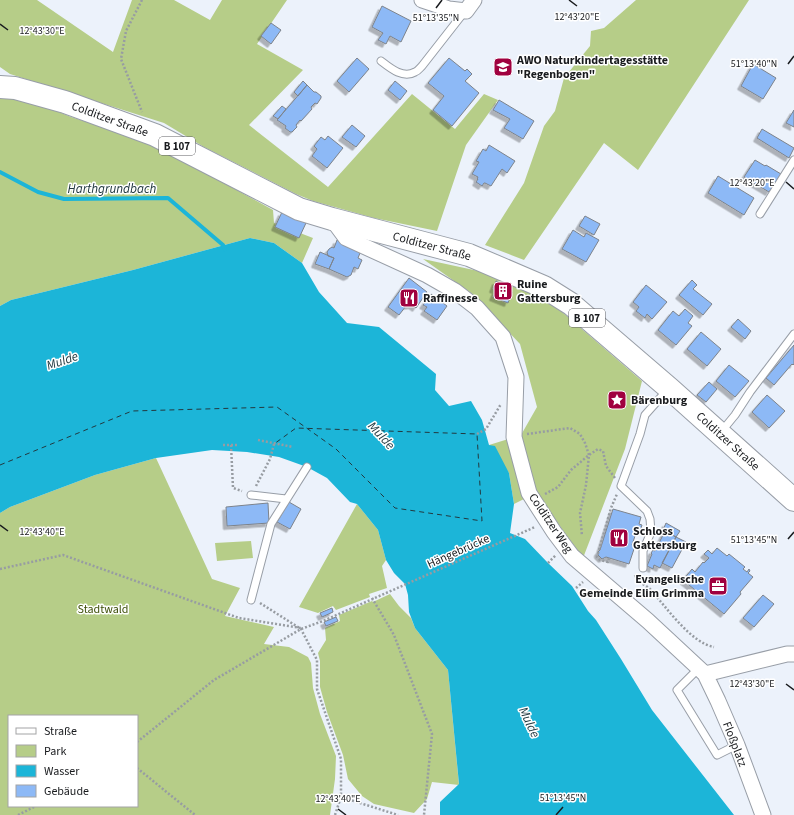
<svg xmlns="http://www.w3.org/2000/svg" width="794" height="815" font-family="'Source Sans 3',sans-serif">
<style>
.green{fill:#b6cd88;fill-rule:evenodd}
.water{fill:#1cb5d8}
.lines{fill:none;stroke-linecap:round;stroke-linejoin:round}
.stream{stroke:#1cb5d8;stroke-width:4}
.ferry{stroke:#223940;stroke-width:1;stroke-dasharray:5 4;stroke-linecap:butt}
.building{fill:#8db9f6;stroke:#7d838b;filter:url(#shadow)}
.service-casing{stroke:#989ea7;stroke-width:9}
.minor-casing{stroke:#989ea7;stroke-width:17}
.primary-casing{stroke:#989ea7;stroke-width:24}
.path{stroke:#979ca2;stroke-width:2.5;stroke-dasharray:2 2;stroke-linecap:butt}
.service{stroke:#fff;stroke-width:7}
.minor{stroke:#fff;stroke-width:15}
.primary{stroke:#fff;stroke-width:22}
.ticks{fill:none;stroke:#191b1e;stroke-width:1.5}
.labels{text-anchor:middle;stroke-width:3;stroke-linejoin:round;paint-order:stroke}
.shield{fill:#fff;stroke:#5e5f62;stroke-width:1}
.shield-label{font-size:11px;font-weight:bold;fill:#191b1e}
.poi-label{font-size:12px;font-weight:bold;fill:#191b1e;stroke:#fff;text-anchor:start}
.street-label{font-size:12px;fill:#191b1e;stroke:#fff}
.park-label{font-size:12px;fill:#3e4f09;stroke:#fff}
.water-label{font-size:13px;font-style:italic;fill:#223940;stroke:#fff}
.ticks-label{font-size:10px;text-anchor:middle;fill:#191b1e;stroke:#fff;stroke-width:3;stroke-linejoin:round;paint-order:stroke}
</style>
<defs>
<filter id="shadow"><feDropShadow dx="-3.5" dy="3.5" stdDeviation="0" flood-color="#0004"/></filter>
</defs>
<rect width="100%" height="100%" fill="#ecf2fb"/>
<path class="green" d="M0 0H37L113 52 132 0H174L210 20 222 0H287L257 44 303 70 249 125 328 187 412 94 455 129 484 94 498 100 466 145 437 231 374 218 313 201 296 194 204 147 164 123 10 74 0 67Z
M636 0H749L638 170 604 143 524 260 485 245 524 183 544 126 555 111 564 78 590 46 591 31 604 28Z
M0 95 42 105 71 117 134 137 175 156 273 210 274 223 313 238 302 263 274 243 250 238 133 270 11 300 0 306Z
M423 259 483 272 529 292 561 311 642 381 625 449 583 558 536 493 514 504 509 473 489 445 521 435 537 407 520 344 474 295Z
M156 458 212 579 240 588 225 616 274 627 264 644 289 647 308 657 311 663 313 688 320 714 336 756 335 779 330 815H0V513L10 507 95 475ZM9 716H137V806H9Z
M357 504 378 530 386 560 382 566 387 588 369 594 370 597 336 610 333 606 318 613 299 607Z
M251 541 253 558 217 561 215 543Z
M390 594 399 606 411 618 415 628 448 670 459 785 432 782 427 799 414 813 374 804 362 796 348 779 343 755 327 712 320 687V661L318 653 326 640 325 628 340 621 339 615 372 601 373 602Z"/>
<path class="water" d="M250 238 274 243 302 263 319 292 347 323 379 327 436 374 435 390 449 406 471 401 482 420 489 445 495 446 509 473 514 504 510 533 525 539 548 563 572 586 588 611 596 620 621 659 652 710 734 815H440V802L459 784 448 670 415 628 409 612 408 595 405 584 394 573 386 560 378 530 357 504 350 502 327 478 307 467 279 457 247 452 212 450 156 458 95 475 10 507 0 513V306L11 300 133 270Z"/>
<g class="lines">
<path class="stream" d="M0 172 38 192 64 199 168 198 223 245 225 250"/>
<path class="ferry" d="M0 465 132 411 277 407 336 449 395 508 482 521 477 434 296 428 274 444"/>
</g>
<path class="building" d="M382 6 411 21 401 42 390 36 386 44 378 40 383 33 372 27Z
M271 23 281 30 271 44 261 36Z
M357 58 369 69 349 92 337 81Z
M449 58 465 71 467 69 472 74 465 81 479 93 452 126 433 110 444 96 428 83Z
M753 64 776 78 763 99 741 86Z
M303 81 307 85 298 96 294 92Z
M395 81 407 91 400 100 388 90Z
M307 85 314 92H316L321 96V98L317 104 315 103 311 107 312 109 301 121 300 120 296 125 297 127 292 132H290L285 128 286 126 277 120Z
M499 100 534 121 523 139 504 128 510 119 493 110Z
M282 106 286 109 278 119 273 116Z
M794 110V127L786 123Z
M352 125 365 136 356 147 342 137Z
M762 129 794 148 789 158 757 138Z
M328 136 343 148 327 168 312 156 317 149 314 146 321 137 325 140Z
M489 145 515 161 507 173 502 169 491 186 485 183H484L482 186 476 182 478 179H477L478 177 472 174 479 162 476 161 483 149 486 151Z
M755 160 765 166 766 165 781 174 769 192 744 177Z
M718 176 754 198 744 215 708 193Z
M282 212 306 223 299 238 275 227Z
M585 216 600 224 594 235 579 226Z
M573 230 584 237 586 233 599 240 586 262 562 249Z
M337 240 359 249 358 252 360 253 358 258 362 260 358 269 354 267 351 275 347 277 329 269 334 258 328 256 327 252 329 249 332 247 334 248Z
M320 252 334 258 329 269 315 264Z
M409 278 427 292 416 308 412 305 406 306 399 315 388 307Z
M692 280 697 285 693 289 712 304 703 315 679 295Z
M496 281 503 284 501 288 512 292 508 303 493 297 496 290 493 289Z
M646 285 667 302 652 319 647 314 645 318 636 311 639 307 633 302Z
M431 294 447 306 437 320 424 311 427 307 423 305Z
M685 309 693 316 688 323 692 326 676 345 658 330 673 311 679 316Z
M738 319 751 331 745 339 731 327Z
M701 332 721 349 707 366 687 349Z
M794 345V364L793 365 792 364 774 385 766 378Z
M729 365 749 381 735 397 716 381Z
M709 382 717 389 706 402 697 395Z
M767 395 785 411 769 428 752 412Z
M289 502 301 509 290 529 277 522Z
M268 503 269 523 227 526 226 507Z
M613 509 641 517 639 524 642 525 640 531 637 530 632 545 635 546 629 564 606 557 602 559 598 555V552L600 550Z
M666 523 680 531 676 537 663 530Z
M665 531 676 537 660 568 654 565 653 569 647 566 652 554 651 553 653 550 655 551Z
M676 537 686 542 672 568 662 563Z
M717 548 727 556 729 554 745 567 743 569 747 572 749 569 750 571 748 573 753 577 740 592 741 594 724 614 683 580 692 569 695 572 703 562 704 563 709 558 704 554 708 550 712 554Z
M763 595 774 604 754 627 743 618Z
M332 608 333 612 322 617 320 613Z
M336 617 338 621 326 626 324 622Z"/>
<g class="lines">
<defs>
<path id="service" d="M381 61C390 68 403 79 415 72 418 71 420 68 422 66L465 11
M760 214 794 160
M721 432 735 415 750 392 794 334
M251 495 286 499
M643 568V551L651 532 650 519 647 511 621 486 640 434 645 415 661 397 668 390
M251 600 271 524 307 467
M699 668 677 690 717 755 737 745"/>
<path id="minor" d="M422 0 449 9 466 11 474 0
M332 219 346 238 427 275 455 291 477 308 503 337 516 377 514 437 529 493 554 532 572 556 648 621 705 674 718 701 737 745 763 815
M705 674 787 654H794"/>
<path id="primary" d="M0 87 15 88 65 102 155 135 299 209 332 219 469 255 544 287 571 304 670 389 794 500"/>
</defs>
<use href="#service" class="service-casing"/>
<use href="#minor" class="minor-casing"/>
<use href="#primary" class="primary-casing"/>
<path class="path" d="M142 0 126 31 121 59 142 112
M477 434 486 429 501 404
M527 434 570 428 580 434 585 443 589 455 586 485 580 513 582 536
M258 440 293 447
M223 445H239
M231 445 233 488 242 491
M256 486 270 459 274 444
M545 494 558 487 571 470 589 455 598 449 603 451 606 466 615 478
M609 558 608 562 600 560 597 557 611 508 617 494
M548 563 556 555
M0 569 63 555 239 618 301 628
M635 575C637 582 646 585 651 590 666 607 691 643 714 647
M576 588 583 582
M372 598 394 635 432 734 424 815
M260 603 301 629 317 660V689L341 759V797L398 815
M137 742 214 680 301 629 323 621 535 527
M137 768 195 815
M18 815 36 806
M335 815 341 797"/>
<use href="#service" class="service"/>
<use href="#minor" class="minor"/>
<use href="#primary" class="primary"/>
</g>
<path class="ticks" d="M569 0 577 6M436 8 442 0M0 24 8 30M788 64 794 56M786 182 794 189M0 525 8 531M788 539 794 532M786 684 794 690M338 809 346 815M556 815 563 807"/>
<defs>
<symbol id="school-square" viewBox="-11 -11 22 22"><rect x="-9" y="-9" width="18" height="18" rx="4" fill="#a0013f" stroke="#fff"/><path d="M0-5L7-2L0 1L-7-2ZM-4 1L0 2.5L4 1V4Q0 6-4 4Z" fill="#fff"/></symbol>
<symbol id="building-square" viewBox="-11 -11 22 22"><rect x="-9" y="-9" width="18" height="18" rx="4" fill="#a0013f" stroke="#fff"/><path d="M-4-6H4V6H1V3H-1V6H-4ZM-2.5-4.3h1.7v1.8h-1.7ZM.8-4.3h1.7v1.8H.8ZM-2.5-1h1.7V.8h-1.7ZM.8-1h1.7V.8H.8Z" fill="#fff"/></symbol>
<symbol id="restaurant-square" viewBox="-11 -11 22 22"><rect x="-9" y="-9" width="18" height="18" rx="4" fill="#a0013f" stroke="#fff"/><path d="M-5-6h1v4h1v-4h1v4h1v-4h1v5L-1.5 .5V6h-2V.5L-5-1ZM5-6V6H3V1.5H1.5Q1.5-4 5-6Z" fill="#fff"/></symbol>
<symbol id="sight-square" viewBox="-11 -11 22 22"><rect x="-9" y="-9" width="18" height="18" rx="4" fill="#a0013f" stroke="#fff"/><path d="M0-6L1.8-2.2L6-1.7L2.9 1.2L3.7 5.4L0 3.3L-3.7 5.4L-2.9 1.2L-6-1.7L-1.8-2.2Z" fill="#fff"/></symbol>
<symbol id="office-square" viewBox="-11 -11 22 22"><rect x="-9" y="-9" width="18" height="18" rx="4" fill="#a0013f" stroke="#fff"/><path d="M-6-3h4V-5.5h4V-3h4V5H-6ZM-1-4.5V-3h2v-1.5ZM-6 0V1H6V0Z" fill="#fff"/></symbol>
</defs>
<g fill-rule="evenodd">
<use href="#school-square" x="492" y="56" width="22" height="22"/>
<use href="#building-square" x="492" y="280" width="22" height="22"/>
<use href="#restaurant-square" x="398" y="287" width="22" height="22"/>
<use href="#sight-square" x="606" y="389" width="22" height="22"/>
<use href="#restaurant-square" x="608" y="527" width="22" height="22"/>
<use href="#office-square" x="707" y="575" width="22" height="22"/>
</g>
<g class="labels">
<g class="shield">
<rect x="159" y="137" width="36" height="18" rx="3"/>
<rect x="569" y="309" width="36" height="18" rx="3"/>
</g>
<g class="shield-label">
<text x="177" y="150">B 107</text>
<text x="587" y="322">B 107</text>
</g>
<g class="poi-label">
<text x="517" y="64">AWO Naturkindertagesstätte<tspan x="517" dy="14">"Regenbogen"</tspan></text>
<text x="517" y="288">Ruine<tspan x="517" dy="14">Gattersburg</tspan></text>
<text x="423" y="302">Raffinesse</text>
<text x="631" y="404">Bärenburg</text>
<text x="633" y="535">Schloss<tspan x="633" dy="14">Gattersburg</tspan></text>
<text x="704" y="583" text-anchor="end">Evangelische<tspan x="704" dy="14">Gemeinde Elim Grimma</tspan></text>
</g>
<g class="street-label">
<text transform="translate(110 119) rotate(20)" y="4">Colditzer Straße</text>
<text transform="translate(432 246) rotate(15)" y="4">Colditzer Straße</text>
<text transform="translate(728 441) rotate(42)" y="4">Colditzer Straße</text>
<text transform="translate(551 523) rotate(56)" y="4">Colditzer Weg</text>
<text transform="translate(458 551) rotate(-24)" y="4">Hängebrücke</text>
<text transform="translate(735 744) rotate(69)" y="4">Floßplatz</text>
</g>
<g class="park-label">
<text x="103" y="613">Stadtwald</text>
</g>
<g class="water-label">
<text x="112" y="193">Harthgrundbach</text>
<text transform="translate(62 360) rotate(-19)" y="5">Mulde</text>
<text transform="translate(382 435) rotate(47)" y="5">Mulde</text>
<text transform="translate(530 722) rotate(65)" y="5">Mulde</text>
</g>
</g>
<g class="ticks-label">
<text x="577" y="20">12°43'20"E</text>
<text x="436" y="21">51°13'35"N</text>
<text x="42" y="34">12°43'30"E</text>
<text x="754" y="67">51°13'40"N</text>
<text x="752" y="186">12°43'20"E</text>
<text x="42" y="535">12°43'40"E</text>
<text x="754" y="543">51°13'45"N</text>
<text x="752" y="687">12°43'30"E</text>
<text x="563" y="801">51°13'45"N</text>
<text x="338" y="802">12°43'40"E</text>
</g>
<rect x="8" y="715" width="130" height="92" fill="#ffffff" stroke="#a3a4a5"/>
<rect x="16" y="728" width="20" height="6" fill="#ffffff" stroke="#a3a4a5"/>
<text x="44" y="735" font-size="12" fill="#191b1e">Straße</text>
<rect x="16" y="745" width="20" height="12" fill="#b6cd88" stroke="#a3a4a5"/>
<text x="44" y="755" font-size="12" fill="#191b1e">Park</text>
<rect x="16" y="765" width="20" height="12" fill="#1cb5d8" stroke="#a3a4a5"/>
<text x="44" y="775" font-size="12" fill="#191b1e">Wasser</text>
<rect x="16" y="785" width="20" height="12" fill="#8db9f6" stroke="#a3a4a5"/>
<text x="44" y="795" font-size="12" fill="#191b1e">Gebäude</text>
</svg>
